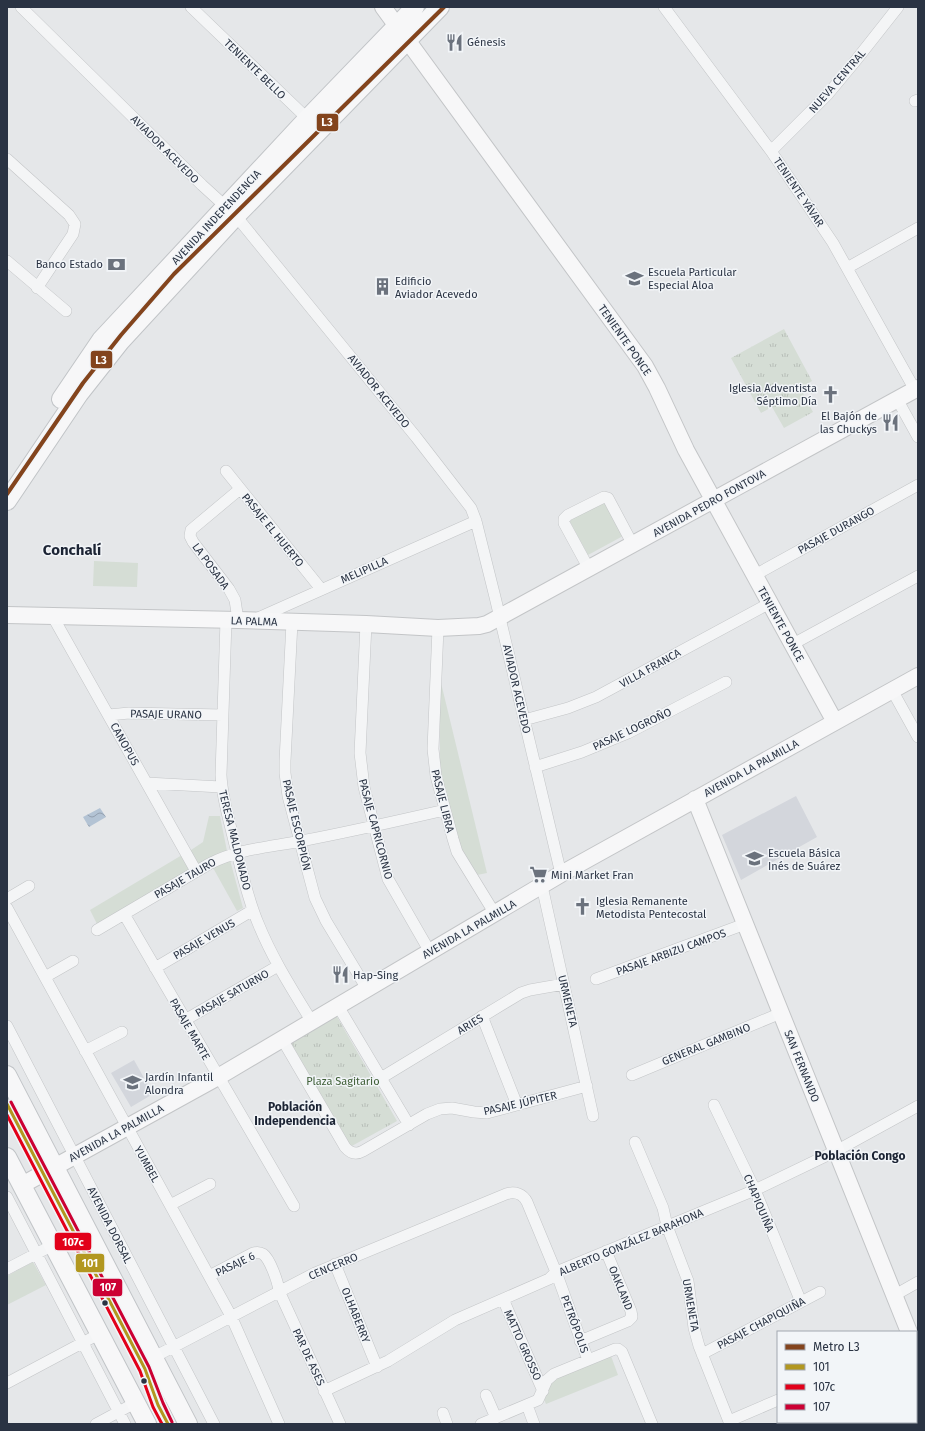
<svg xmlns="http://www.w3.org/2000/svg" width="925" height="1431" font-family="'Fira Sans',sans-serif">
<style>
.built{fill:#d3d6dc}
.grass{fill:#d5ddd5}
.park{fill:url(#park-tufts)}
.water{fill:url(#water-waves)}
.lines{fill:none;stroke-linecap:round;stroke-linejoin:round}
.street-casing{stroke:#c3c5c7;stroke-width:12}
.secondary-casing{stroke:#c3c5c7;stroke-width:18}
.primary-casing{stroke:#c1c4c7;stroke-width:20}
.street{stroke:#f4f5f6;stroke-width:11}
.secondary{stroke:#f7f7f8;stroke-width:16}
.primary{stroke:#f7f7f8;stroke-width:18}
.bus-1-casing{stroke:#f2f5f8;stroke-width:6}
.bus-2-casing{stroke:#f2f5f8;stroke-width:6}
.bus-3-casing{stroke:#f2f5f8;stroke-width:6}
.bus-1{stroke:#b29720;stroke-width:3}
.bus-2{stroke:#e2001a;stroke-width:3}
.bus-3{stroke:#c03;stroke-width:3}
.metro-1-casing{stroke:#f2f5f8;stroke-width:7}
.metro-1{stroke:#83441d;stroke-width:4}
.bus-dot{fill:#2a3343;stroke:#f2f5f8;stroke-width:1.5}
.labels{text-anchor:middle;stroke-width:3;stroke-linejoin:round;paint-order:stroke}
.poi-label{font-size:11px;fill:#2a3343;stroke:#f2f5f8;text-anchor:start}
.street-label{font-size:11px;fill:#2a3343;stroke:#f2f5f8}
.park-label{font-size:11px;fill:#3f5f37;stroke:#f2f5f8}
.neighbourhood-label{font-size:12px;font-weight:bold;fill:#1c2434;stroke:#f2f5f8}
.district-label{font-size:15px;font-weight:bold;fill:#1c2434;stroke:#f2f5f8}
.line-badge{stroke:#f2f5f8;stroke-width:1.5}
.badge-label{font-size:11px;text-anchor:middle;font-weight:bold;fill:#fff}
</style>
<defs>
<pattern id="park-tufts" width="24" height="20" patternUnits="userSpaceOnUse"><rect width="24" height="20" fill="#d5ddd5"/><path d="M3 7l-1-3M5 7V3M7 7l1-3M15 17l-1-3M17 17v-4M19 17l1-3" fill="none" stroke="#b7beb8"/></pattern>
<pattern id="water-waves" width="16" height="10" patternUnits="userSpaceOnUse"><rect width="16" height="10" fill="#b3c3d4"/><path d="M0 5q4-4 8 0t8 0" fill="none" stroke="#929fae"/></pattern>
</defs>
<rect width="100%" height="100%" fill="#e5e7e9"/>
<path class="built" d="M796 796 817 837 741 880 722 835Z
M134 1060 153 1094 131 1107 111 1073Z"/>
<path class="grass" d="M604 501 623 536 588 555 569 520Z
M94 561 138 563 137 587 93 586Z
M440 682 442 687 487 873 477 875 463 853 459 843 440 772Z
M209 816H220L227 851 222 852 197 866 188 852 203 842Z
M182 855 191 870 98 926 90 910Z
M230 860 243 908 237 911 212 866Z
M33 1262 46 1285 7 1305V1276Z
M611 1356 618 1375 546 1404 538 1385Z"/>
<path class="park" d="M784 329 812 381 800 388 813 412 784 428 772 407 761 413 731 358Z
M336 1015 397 1121 350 1147 290 1041Z"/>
<path class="water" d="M100 808 106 817 89 827 83 817Z"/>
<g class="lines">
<defs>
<path id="street" d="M21 7 202 185 236 216 416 437 471 508 476 521 495 597 561 874
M191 7 312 123
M664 7 771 151 833 243 915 390
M915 101 918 100
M771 151 828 94 853 64 898 7
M7 159 69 215 75 224 73 234 37 288
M7 261 66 311
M847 268 918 228
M897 399 918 437
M226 471 321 589
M589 569 564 523V519L568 515 604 497 608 498 633 545
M755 575 918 485
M53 617 196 871
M258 618 476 521
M226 620 221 775C222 798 229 819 234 841 241 868 247 897 258 923 272 958 292 989 312 1022
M238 620 235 600 229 589 193 542 190 536 191 530 240 489
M292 622 285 761V773L288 796 315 898 326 921 367 989
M366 624 360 753 364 787 388 879 430 952
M438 628 433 749 436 776 453 839 457 852 495 914
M793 644 918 576
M892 690 918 737
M109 715 129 713 223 715
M524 720 568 708 596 697 770 603
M535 767 582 752 628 733 726 682
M147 783 221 787
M542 886 593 1116
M7 899 29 886
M7 908 231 1316 279 1424
M124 914 294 1206
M97 930 209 864C237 849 270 847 301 841 349 832 397 821 445 810
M155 968 253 910
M45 977 73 961
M596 979 745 924
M338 1006 409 1125
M482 1016 517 1105
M185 1020 278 966
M7 1026 214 1424
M282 1039 345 1147C350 1153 356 1155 363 1151L427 1114 440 1109 452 1108 474 1112 487 1113 587 1086
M85 1051 122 1032
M632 1075 781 1013
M381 1078 521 993 530 990 564 984
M714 1105 755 1190 801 1302
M635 1142 663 1208 667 1226 688 1281 694 1328 699 1346 730 1424
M7 1197 125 1424
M170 1205 210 1184
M335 1264 377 1367
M7 1269 53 1245
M209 1276 253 1253C257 1252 260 1252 263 1254 270 1259 278 1282 279 1291L340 1424
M895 1295 918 1282
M503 1299 543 1391
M580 1341 628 1321 632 1317 631 1311 606 1251
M702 1354 820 1292
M154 1357 315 1273 506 1194C515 1191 523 1194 527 1202L556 1272 588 1360
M7 1383 99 1334
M324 1391 388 1361 455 1320 549 1279 556 1272 755 1190 836 1151 918 1106
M486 1395 496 1418
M916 1398 918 1397
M527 1405 534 1424
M443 1413 447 1424
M729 1421 778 1400
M96 1424 135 1403
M481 1424 538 1400 547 1380 554 1374 615 1349H618L622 1352 652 1424
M862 1424 866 1422"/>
<path id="secondary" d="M383 7 645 366 657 388 686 450 835 722
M7 615 238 620 366 624 438 628 479 626 487 624 918 388
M695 799 909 1332
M22 1185 218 1077 561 874 918 676
M916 1348 918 1353"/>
<path id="primary" d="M61 399 101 340 307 119 415 7
M7 501 79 394 120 342 236 216 440 7
M7 1075 188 1424
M7 1157 147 1424"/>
</defs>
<use href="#street" class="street-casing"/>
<use href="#secondary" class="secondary-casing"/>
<use href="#primary" class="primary-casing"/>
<use href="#street" class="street"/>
<use href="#secondary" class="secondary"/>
<use href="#primary" class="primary"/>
<defs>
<path id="bus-1" d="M7 1104 145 1369 158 1405 168 1424"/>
<path id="bus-2" d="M7 1115 140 1371 153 1407 162 1424"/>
<path id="bus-3" d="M11 1102 149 1367 163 1403 172 1422"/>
</defs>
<use href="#bus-1" class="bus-1-casing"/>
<use href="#bus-2" class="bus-2-casing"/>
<use href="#bus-3" class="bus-3-casing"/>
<use href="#bus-1" class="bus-1"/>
<use href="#bus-2" class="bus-2"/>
<use href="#bus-3" class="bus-3"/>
<defs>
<path id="metro-1" d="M7 494 83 383 121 335 174 274 444 7"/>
</defs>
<use href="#metro-1" class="metro-1-casing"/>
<use href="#metro-1" class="metro-1"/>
</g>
<defs>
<symbol id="restaurant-bare" viewBox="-9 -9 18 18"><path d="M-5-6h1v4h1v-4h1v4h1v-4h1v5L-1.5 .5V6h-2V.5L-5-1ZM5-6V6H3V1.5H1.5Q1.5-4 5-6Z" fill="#6b727d" stroke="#f2f5f8" stroke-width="2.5" paint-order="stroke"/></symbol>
<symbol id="bank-bare" viewBox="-9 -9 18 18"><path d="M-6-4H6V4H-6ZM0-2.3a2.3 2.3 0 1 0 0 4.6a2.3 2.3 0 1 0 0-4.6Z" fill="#6b727d" stroke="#f2f5f8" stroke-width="2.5" paint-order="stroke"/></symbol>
<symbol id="school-bare" viewBox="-9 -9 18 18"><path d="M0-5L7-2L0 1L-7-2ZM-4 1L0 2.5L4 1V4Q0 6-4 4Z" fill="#6b727d" stroke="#f2f5f8" stroke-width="2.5" paint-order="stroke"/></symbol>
<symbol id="building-bare" viewBox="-9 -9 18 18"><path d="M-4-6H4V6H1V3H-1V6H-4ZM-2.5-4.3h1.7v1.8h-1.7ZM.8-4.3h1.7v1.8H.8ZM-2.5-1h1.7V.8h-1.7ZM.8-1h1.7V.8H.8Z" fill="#6b727d" stroke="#f2f5f8" stroke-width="2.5" paint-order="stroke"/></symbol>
<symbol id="church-bare" viewBox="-9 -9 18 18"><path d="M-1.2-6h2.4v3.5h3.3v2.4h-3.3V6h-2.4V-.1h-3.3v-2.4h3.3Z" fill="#6b727d" stroke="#f2f5f8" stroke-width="2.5" paint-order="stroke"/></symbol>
<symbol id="supermarket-bare" viewBox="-9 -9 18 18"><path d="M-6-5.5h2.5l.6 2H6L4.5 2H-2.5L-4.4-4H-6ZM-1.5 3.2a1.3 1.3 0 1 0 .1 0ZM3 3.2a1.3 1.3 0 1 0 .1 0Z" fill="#6b727d" stroke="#f2f5f8" stroke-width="2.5" paint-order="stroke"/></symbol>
</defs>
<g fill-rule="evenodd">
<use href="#restaurant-bare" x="442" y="30" width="25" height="25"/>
<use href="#bank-bare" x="104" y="252" width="25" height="25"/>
<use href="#school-bare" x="622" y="266" width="25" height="25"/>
<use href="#building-bare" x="370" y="274" width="25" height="25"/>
<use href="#church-bare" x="818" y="382" width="25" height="25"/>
<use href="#restaurant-bare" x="878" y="410" width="25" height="25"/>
<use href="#school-bare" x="742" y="846" width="25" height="25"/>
<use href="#supermarket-bare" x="526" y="862" width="25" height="25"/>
<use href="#church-bare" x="570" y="894" width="25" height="25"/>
<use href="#restaurant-bare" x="328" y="962" width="25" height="25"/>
<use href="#school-bare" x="120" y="1070" width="25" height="25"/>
</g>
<g class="bus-dot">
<circle cx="105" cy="1303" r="3.5"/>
<circle cx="144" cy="1381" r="3.5"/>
</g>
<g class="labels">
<g class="poi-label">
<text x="467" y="46">Génesis</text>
<text x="103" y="268" text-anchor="end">Banco Estado</text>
<text x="648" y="276">Escuela Particular<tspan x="648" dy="13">Especial Aloa</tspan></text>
<text x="395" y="285">Edificio<tspan x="395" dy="13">Aviador Acevedo</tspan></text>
<text x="817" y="392" text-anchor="end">Iglesia Adventista<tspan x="817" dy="13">Séptimo Día</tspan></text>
<text x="877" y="420" text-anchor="end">El Bajón de<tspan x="877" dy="13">las Chuckys</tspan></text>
<text x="768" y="857">Escuela Básica<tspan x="768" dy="13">Inés de Suárez</tspan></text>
<text x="551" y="879">Mini Market Fran</text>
<text x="596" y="905">Iglesia Remanente<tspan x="596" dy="13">Metodista Pentecostal</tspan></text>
<text x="353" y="979">Hap-Sing</text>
<text x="145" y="1081">Jardín Infantil<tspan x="145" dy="13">Alondra</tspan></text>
</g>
<g class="street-label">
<text transform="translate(255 69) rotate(44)" y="4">TENIENTE BELLO</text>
<text transform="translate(837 81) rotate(-49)" y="4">NUEVA CENTRAL</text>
<text transform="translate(165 149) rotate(45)" y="4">AVIADOR ACEVEDO</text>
<text transform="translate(799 192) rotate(56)" y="4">TENIENTE YÁVAR</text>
<text transform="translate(216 217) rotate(-47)" y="4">AVENIDA INDEPENDENCIA</text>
<text transform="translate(625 340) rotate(55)" y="4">TENIENTE PONCE</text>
<text transform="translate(379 391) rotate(51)" y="4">AVIADOR ACEVEDO</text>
<text transform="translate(709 503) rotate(-29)" y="4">AVENIDA PEDRO FONTOVA</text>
<text transform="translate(273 530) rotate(51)" y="4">PASAJE EL HUERTO</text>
<text transform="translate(836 530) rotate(-29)" y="4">PASAJE DURANGO</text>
<text transform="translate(211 566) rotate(54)" y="4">LA POSADA</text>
<text transform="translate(364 570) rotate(-24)" y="4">MELIPILLA</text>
<text transform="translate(254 621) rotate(2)" y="4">LA PALMA</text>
<text transform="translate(781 624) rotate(61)" y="4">TENIENTE PONCE</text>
<text transform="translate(650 668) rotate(-29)" y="4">VILLA FRANCA</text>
<text transform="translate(517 689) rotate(77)" y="4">AVIADOR ACEVEDO</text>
<text transform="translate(166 714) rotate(1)" y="4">PASAJE URANO</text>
<text transform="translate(632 729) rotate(-25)" y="4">PASAJE LOGROÑO</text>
<text transform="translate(125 744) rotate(61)" y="4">CANOPUS</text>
<text transform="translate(751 768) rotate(-29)" y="4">AVENIDA LA PALMILLA</text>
<text transform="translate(443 801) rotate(76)" y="4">PASAJE LIBRA</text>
<text transform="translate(297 825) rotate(77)" y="4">PASAJE ESCORPIÓN</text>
<text transform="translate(376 829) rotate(75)" y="4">PASAJE CAPRICORNIO</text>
<text transform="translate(235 840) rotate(76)" y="4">TERESA MALDONADO</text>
<text transform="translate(185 878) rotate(-30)" y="4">PASAJE TAURO</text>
<text transform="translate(469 929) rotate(-30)" y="4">AVENIDA LA PALMILLA</text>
<text transform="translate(204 939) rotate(-30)" y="4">PASAJE VENUS</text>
<text transform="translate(671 952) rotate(-20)" y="4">PASAJE ARBIZU CAMPOS</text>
<text transform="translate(232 993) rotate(-30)" y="4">PASAJE SATURNO</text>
<text transform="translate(568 1001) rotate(77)" y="4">URMENETA</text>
<text transform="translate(470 1024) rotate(-31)" y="4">ARIES</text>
<text transform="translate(190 1029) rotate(60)" y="4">PASAJE MARTE</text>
<text transform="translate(706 1044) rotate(-22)" y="4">GENERAL GAMBINO</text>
<text transform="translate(802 1066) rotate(68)" y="4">SAN FERNANDO</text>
<text transform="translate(520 1103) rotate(-13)" y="4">PASAJE JÚPITER</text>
<text transform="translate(116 1133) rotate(-29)" y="4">AVENIDA LA PALMILLA</text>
<text transform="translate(147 1164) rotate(61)" y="4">YUMBEL</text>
<text transform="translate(759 1203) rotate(67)" y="4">CHAPIQUIÑA</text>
<text transform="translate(110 1225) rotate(63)" y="4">AVENIDA DORSAL</text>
<text transform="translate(631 1242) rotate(-23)" y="4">ALBERTO GONZÁLEZ BARAHONA</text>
<text transform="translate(235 1264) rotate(-26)" y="4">PASAJE 6</text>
<text transform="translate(333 1266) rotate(-23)" y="4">CENCERRO</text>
<text transform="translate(621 1288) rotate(68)" y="4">OAKLAND</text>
<text transform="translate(691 1305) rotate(80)" y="4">URMENETA</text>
<text transform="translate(356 1315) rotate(68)" y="4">OLHABERRY</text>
<text transform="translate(761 1323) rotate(-28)" y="4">PASAJE CHAPIQUIÑA</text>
<text transform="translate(575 1324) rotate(70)" y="4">PETRÓPOLIS</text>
<text transform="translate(523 1345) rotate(66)" y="4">MATTO GROSSO</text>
<text transform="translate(309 1357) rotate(65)" y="4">PAR DE ASES</text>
</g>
<g class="park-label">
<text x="343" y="1085">Plaza Sagitario</text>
</g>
<g class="neighbourhood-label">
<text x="295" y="1111">Población<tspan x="295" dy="14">Independencia</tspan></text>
<text x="860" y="1160">Población Congo</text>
</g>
<g class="district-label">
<text x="72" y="555">Conchalí</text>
</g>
</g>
<g class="line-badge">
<rect x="316" y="113" width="23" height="19" rx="4" fill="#83441d"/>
<rect x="90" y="350" width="23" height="19" rx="4" fill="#83441d"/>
<rect x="54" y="1232" width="38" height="19" rx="4" fill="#e2001a"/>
<rect x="75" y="1253" width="30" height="20" rx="4" fill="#b29720"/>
<rect x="92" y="1278" width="31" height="19" rx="4" fill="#c03"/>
</g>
<g class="badge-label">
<text x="327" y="126">L3</text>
<text x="101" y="364">L3</text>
<text x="73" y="1246">107c</text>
<text x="90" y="1267">101</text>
<text x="108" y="1291">107</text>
</g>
<rect width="925" height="1431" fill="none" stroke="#2a3343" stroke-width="16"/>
<rect x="777" y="1331" width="140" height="92" fill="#f2f5f8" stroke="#a2a7b0"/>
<rect x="785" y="1344" width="20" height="6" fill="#83441d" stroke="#a2a7b0"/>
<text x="813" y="1351" font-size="12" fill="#2a3343">Metro L3</text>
<rect x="785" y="1364" width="20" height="6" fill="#b29720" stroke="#a2a7b0"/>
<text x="813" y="1371" font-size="12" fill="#2a3343">101</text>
<rect x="785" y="1384" width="20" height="6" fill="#e2001a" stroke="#a2a7b0"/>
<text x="813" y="1391" font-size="12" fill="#2a3343">107c</text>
<rect x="785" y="1404" width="20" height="6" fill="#cc0033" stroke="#a2a7b0"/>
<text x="813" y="1411" font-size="12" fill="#2a3343">107</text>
</svg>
